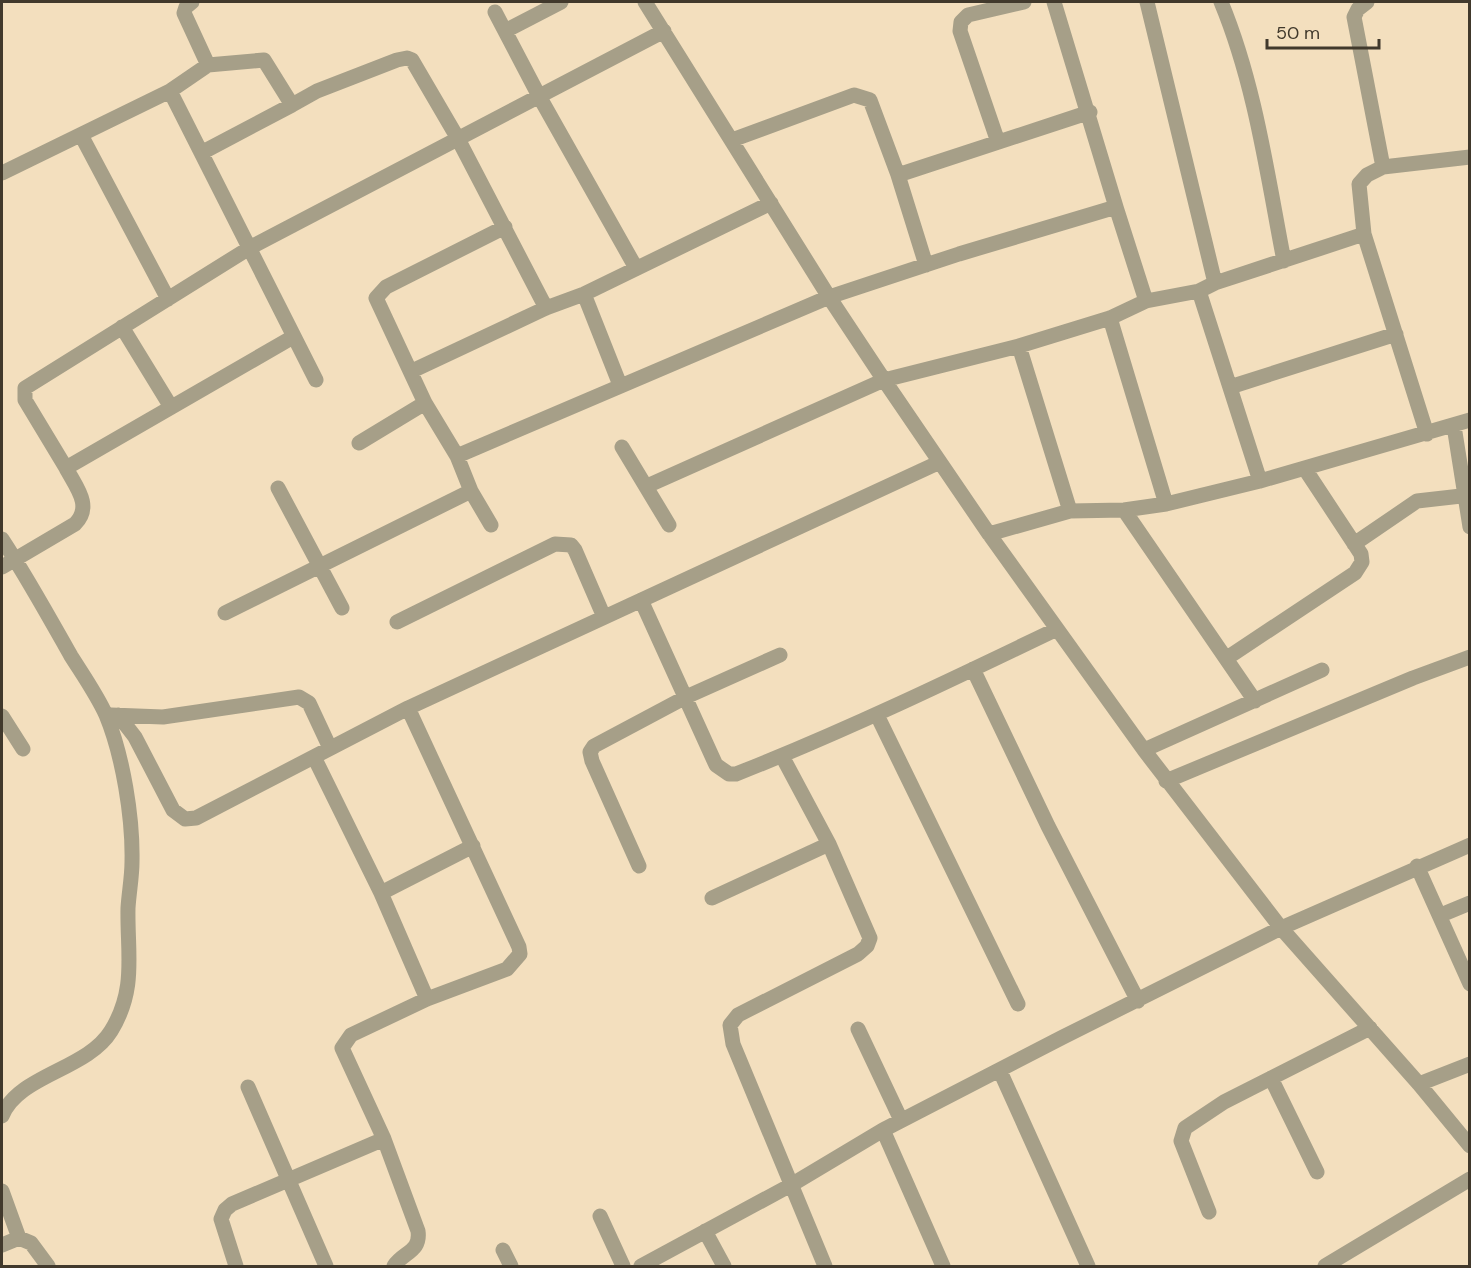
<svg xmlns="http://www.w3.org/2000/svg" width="1471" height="1268" font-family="'DM Sans',sans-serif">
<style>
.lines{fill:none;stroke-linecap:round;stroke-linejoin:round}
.minor{stroke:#a69f88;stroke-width:15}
</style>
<rect width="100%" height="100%" fill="#f3dfbe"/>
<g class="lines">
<path class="minor" d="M645 2 829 297 884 380 989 534 1144 750 1281 928 1419 1084 1470 1146
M1147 2 1215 283
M1221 2C1255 84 1267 173 1284 261
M495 12 539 96 636 268
M505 31 561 2
M208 65 264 60 292 105 317 91 397 60 407 58 412 60 457 137 546 308
M170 91 316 380
M81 135 168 299
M732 140 854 95 870 100 898 175 926 265
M998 142 960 31 961 22 968 15 1024 2
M203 152 292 105
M1383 167 1470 157
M2 173 170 91 208 65 184 13 186 7 192 2
M898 175 1090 112
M1116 207 1146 301
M1364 234 1359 184 1367 175 1383 167 1354 17 1358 9 1367 2
M1199 291 1260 481
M584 294 620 385
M1110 318 1166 504
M122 327 171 407
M1019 346 1070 511
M412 371 546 308 584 294 771 203
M1230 387 1396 334
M1454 426 1470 527
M359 443 425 403
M622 447 669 525
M457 456 829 297 959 254 1116 207 1054 2
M66 468 25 400V388L251 247 664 31
M647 486 884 380 1019 346 1110 318 1146 301 1199 291 1215 283 1364 234 1427 434
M278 488 342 608
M1124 510 1255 701
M491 525 471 491 457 456 425 403 376 298 386 287 505 227
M989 534 1070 511 1124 510 1166 504 1260 481 1470 420
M2 539C27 577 49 617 71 656 83 675 97 695 106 715 123 756 133 818 132 862 132 877 129 892 128 908 127 953 137 989 111 1031 87 1070 18 1075 2 1116
M1354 544 1417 501 1470 495
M2 567 75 524C93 506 76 487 66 468L293 337
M641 600 716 765 729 774H736C845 731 951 680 1057 629
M225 613 471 491
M397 622 555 544 571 545 575 550 604 617
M1227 658 1355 573 1362 562 1361 554 1305 469
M973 669 1048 826 1138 1001
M111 715 163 717 299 697 309 703 330 748
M118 715 135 737 173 810 185 819 196 818 408 708 940 462
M877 715 1018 1004
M2 716 23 749
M1144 750 1322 670
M782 756 829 844 870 938 867 946 858 954 738 1015 730 1025 733 1044 825 1266
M314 757 381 893 427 999
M1166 781 1413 678 1470 657
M639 866 592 761 590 752 594 746 686 697 780 655
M1417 866 1470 984
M381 893 473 846
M712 898 829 844
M1441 915 1470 903
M858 1029 901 1120
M1000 1071 1088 1266
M1271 1078 1317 1172
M1419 1084 1470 1064
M248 1087 326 1266
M883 1130 943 1266
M2 1191 19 1238
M1209 1212 1181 1141 1185 1128 1224 1102 1370 1028
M600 1216 623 1266
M705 1231 724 1266
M2 1245 19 1238 31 1243 48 1266
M503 1250 511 1266
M236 1266 221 1219 225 1210 232 1204 384 1139
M394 1266C403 1252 421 1252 418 1231L384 1139 342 1048 351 1035 427 999 507 969 520 954 519 947 408 708
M641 1266 791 1185 883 1130 1063 1037 1281 928 1470 845
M1325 1266 1470 1179"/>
</g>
<rect width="1471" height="1268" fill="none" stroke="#41392c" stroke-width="6"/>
<path d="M1267 39v9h112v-9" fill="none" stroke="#41392c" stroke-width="3"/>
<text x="1276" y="39" font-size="18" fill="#41392c" stroke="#f3dfbe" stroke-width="4.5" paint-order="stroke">50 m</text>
</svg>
